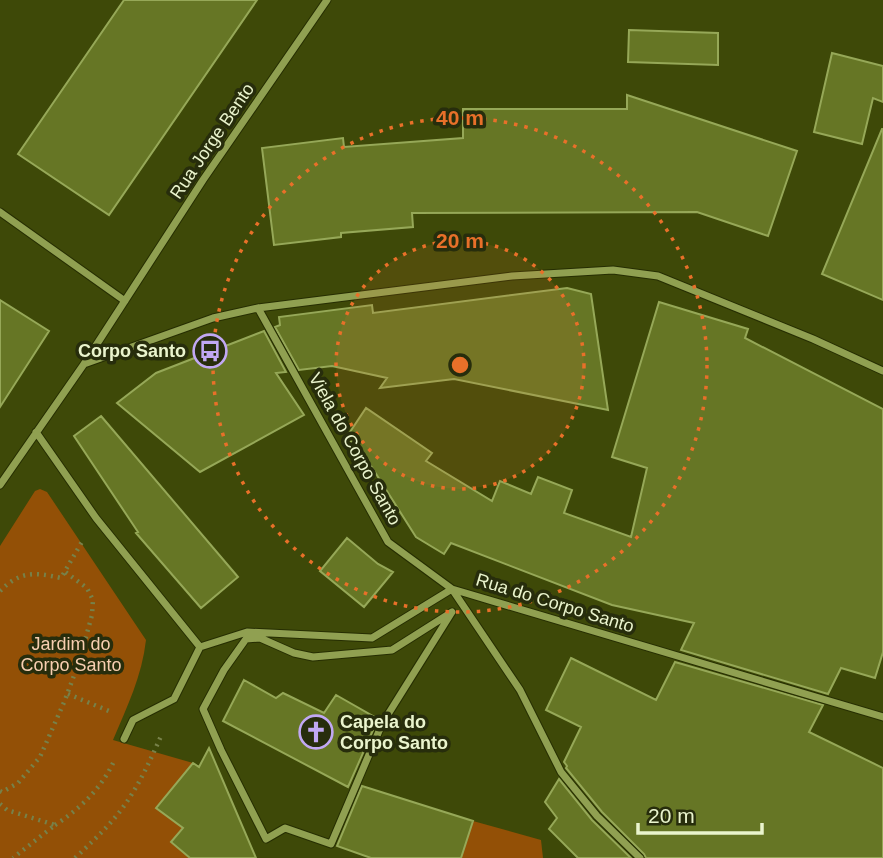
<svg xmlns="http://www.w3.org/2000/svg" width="883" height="858" font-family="Arial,sans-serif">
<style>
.green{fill:#935006}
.building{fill:#667625;stroke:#96a858;stroke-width:2}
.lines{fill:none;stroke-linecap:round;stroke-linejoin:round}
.street-casing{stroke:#262e02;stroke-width:9}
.path{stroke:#778149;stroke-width:4.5;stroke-dasharray:2 5;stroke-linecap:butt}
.street{stroke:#90a051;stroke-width:7}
.ring{fill:none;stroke:#e87029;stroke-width:3.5;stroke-dasharray:3.5 7}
.labels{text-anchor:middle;stroke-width:7;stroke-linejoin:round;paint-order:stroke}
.street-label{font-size:18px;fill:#eaf4cd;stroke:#272d0c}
.poi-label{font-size:18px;font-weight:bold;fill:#eaf4cd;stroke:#272d0c;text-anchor:end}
.park-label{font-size:18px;fill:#f7ceb0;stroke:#272d0c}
.centre{fill:#e87029;stroke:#272d0c;stroke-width:3.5}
.ring-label{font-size:21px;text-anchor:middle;font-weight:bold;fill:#e87029;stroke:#272d0c;stroke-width:7;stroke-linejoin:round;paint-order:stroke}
</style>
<rect width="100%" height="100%" fill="#3e4908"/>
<path class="green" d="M40 489 47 492 146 640C142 676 127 707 113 740L193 763 157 807 183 828 171 842 190 858H0V546L35 491Z
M473 821 541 840 543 858H461Z"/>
<path class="building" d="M124 0H257L109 215 18 154Z
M629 30 718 33V65L628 62Z
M832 53 883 66V102L873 98 862 144 814 132Z
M627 95 797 151 768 236 697 212 412 213 413 227 341 233V237L274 245 262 148 343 138 344 147 463 138V109H627Z
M882 129H883V300L822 274Z
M567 288 591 294 608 410 454 379 380 388 387 378 332 366 299 370 275 327 280 325 279 317 372 305 373 313Z
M0 300 49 331 0 407Z
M659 302 748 329 745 338 883 409V652L875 678 841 668 828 694 681 650 694 623 612 605 451 543 444 554 416 537 359 447 346 438 366 408 432 453 426 461 492 501 500 481 531 494 538 477 572 490 564 513 631 537 647 468 612 457Z
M264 331 286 372 276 373 304 415 200 472 117 403 156 373Z
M101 416 238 577 201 608 136 533 138 532 74 436Z
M347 538 378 564 393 572 364 607 320 571Z
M571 658 656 700 675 662 823 705 809 732 883 768V858H646L644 854 602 812 566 768 567 766 564 762 581 727 546 710Z
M244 680 276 698 283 693 324 713 336 695 378 719 348 787 223 721Z
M209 748 232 802 256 858H190L171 842 183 828 156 808 193 763 199 767Z
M559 779 592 820 631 858H578L549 829 557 818 545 802Z
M362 786 473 821 461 858H371L337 846Z"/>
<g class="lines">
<defs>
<path id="street" d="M0 212 125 301
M258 308 388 542 452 589 520 690 561 772 597 816 640 858
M84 364 213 318 258 308 512 276 613 270 658 276 813 339 883 371
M36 432 96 518 200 647 247 632 372 638 452 589 883 717
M0 485 84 364 203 180 327 0
M452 612 382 724 331 844 285 828 266 839 221 750 203 709 224 670 246 639 260 638 294 653 313 657 392 650Z
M124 739 133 720 174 699 200 647"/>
</defs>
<use href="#street" class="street-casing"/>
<path class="path" d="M0 591C20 571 34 572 61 578L83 540
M68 694 109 711
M0 791 2 792 18 783 40 757 65 700 79 662 92 615 93 600 87 588 64 571
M0 804 7 810 55 825 13 858
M55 825C81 808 102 788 115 759
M75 858C95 839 115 821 130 797 143 777 152 756 162 734"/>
<use href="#street" class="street"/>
</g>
<circle cx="460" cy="365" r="124" fill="#e87029" fill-opacity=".12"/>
<g class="ring">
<circle cx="460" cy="365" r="124"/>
<circle cx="460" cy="365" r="247"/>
</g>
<defs>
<symbol id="bus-ring" viewBox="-11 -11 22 22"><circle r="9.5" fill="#272d0c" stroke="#c1a8f3" stroke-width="1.5"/><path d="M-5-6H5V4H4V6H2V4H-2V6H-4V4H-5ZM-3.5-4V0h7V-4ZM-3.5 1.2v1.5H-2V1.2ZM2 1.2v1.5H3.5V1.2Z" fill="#c1a8f3"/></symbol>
<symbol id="church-ring" viewBox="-11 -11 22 22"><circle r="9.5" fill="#272d0c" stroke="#c1a8f3" stroke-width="1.5"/><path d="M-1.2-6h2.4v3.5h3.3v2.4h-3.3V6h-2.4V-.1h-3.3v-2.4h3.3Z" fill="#c1a8f3"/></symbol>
</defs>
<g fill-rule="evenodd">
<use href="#bus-ring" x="191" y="332" width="38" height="38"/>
<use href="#church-ring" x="297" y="713" width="38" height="38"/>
</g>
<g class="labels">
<g class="street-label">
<text transform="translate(212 141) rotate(-56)" y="6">Rua Jorge Bento</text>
<text transform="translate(355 449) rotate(61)" y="6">Viela do Corpo Santo</text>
<text transform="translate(555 603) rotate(17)" y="6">Rua do Corpo Santo</text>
</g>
<g class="poi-label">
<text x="186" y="357">Corpo Santo</text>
<text x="340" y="728" text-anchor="start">Capela do<tspan x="340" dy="21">Corpo Santo</tspan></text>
</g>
<g class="park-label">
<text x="71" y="650">Jardim do<tspan x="71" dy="21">Corpo Santo</tspan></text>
</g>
</g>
<circle cx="460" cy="365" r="10" class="centre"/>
<g class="ring-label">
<text x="460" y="125">40 m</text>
<text x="460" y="248">20 m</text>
</g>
<path d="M638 823v10h124v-10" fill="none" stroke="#eaf4cd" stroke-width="3.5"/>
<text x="648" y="823" font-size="21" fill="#eaf4cd" stroke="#272d0c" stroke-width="5" paint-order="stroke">20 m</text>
</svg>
